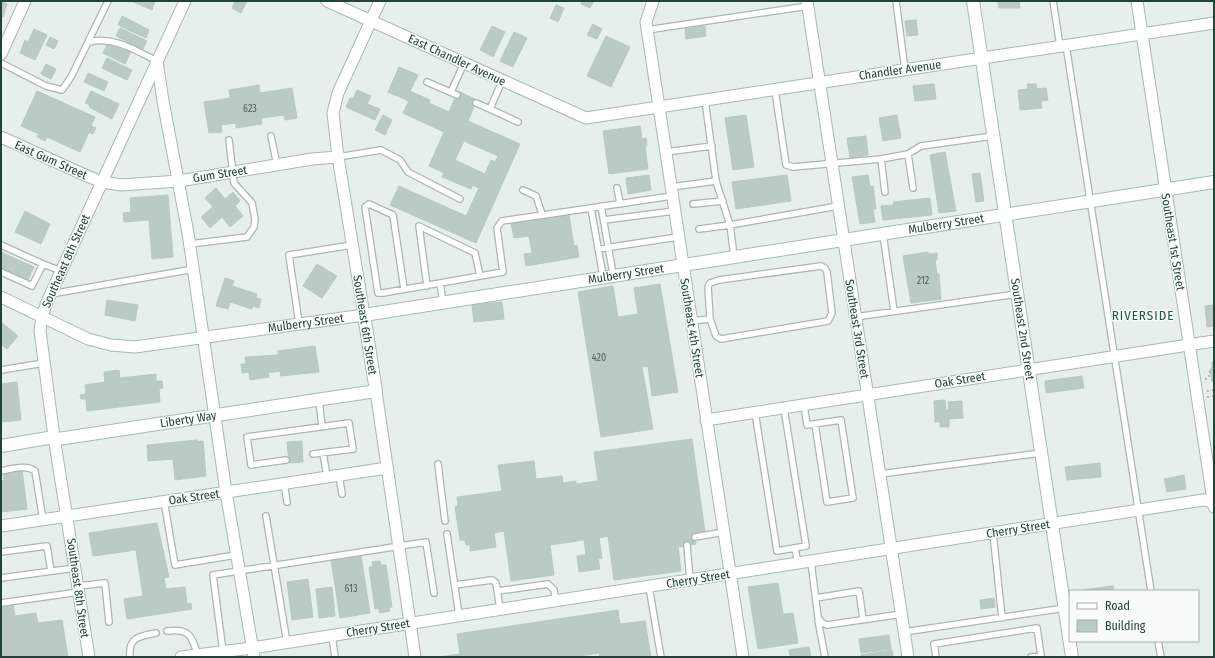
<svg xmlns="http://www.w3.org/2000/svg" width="1215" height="658" font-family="'Fira Sans Condensed',sans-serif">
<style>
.building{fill:#bbcac4;stroke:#b8c9c2;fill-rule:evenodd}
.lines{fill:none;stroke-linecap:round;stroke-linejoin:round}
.lane-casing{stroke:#a8b8b2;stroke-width:8}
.street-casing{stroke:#a8b8b2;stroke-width:13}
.secondary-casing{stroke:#a4bbb3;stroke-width:14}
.path{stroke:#86b3a5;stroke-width:1.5;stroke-dasharray:2 3;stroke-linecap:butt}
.lane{stroke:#fff;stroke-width:5.5}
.street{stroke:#fff;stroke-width:11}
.secondary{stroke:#fff;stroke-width:12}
.labels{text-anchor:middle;stroke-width:3;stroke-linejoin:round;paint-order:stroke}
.number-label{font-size:10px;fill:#4a645c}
.street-label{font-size:12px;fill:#24423a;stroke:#f7fbf9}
.neighbourhood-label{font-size:13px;letter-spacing:1px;fill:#1f5548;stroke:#f7fbf9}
</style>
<rect width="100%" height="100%" fill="#e6efeb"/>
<path class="building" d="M1 1 7 4 3 17 1 16Z
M131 1H155L152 10Z
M235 1H247L241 13 232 8Z
M582 1H594L590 8 581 4Z
M998 1H1019L1020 8H999Z
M556 5 564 8 558 22 550 18Z
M122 16 149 30 146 38 118 25Z
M916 20 918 35 907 36 905 21Z
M593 24 602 29 597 39 587 35Z
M492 26 505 32 493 57 480 50Z
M705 26 706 36 686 39 685 29Z
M120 28 147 41 143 49 116 36Z
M34 29 47 35 35 60 20 53 25 40 28 42Z
M514 32 527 38 513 67 500 61Z
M606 36 630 47 611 87 587 76Z
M50 37 58 41 54 49 46 45Z
M109 41 131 51 125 64 103 53Z
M107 58 132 70 127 80 102 68Z
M46 64 56 69 51 79 41 74Z
M399 67 418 75 410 91 430 100 429 103 449 112 458 91 477 100 468 121 520 144 476 243 390 205 399 186 466 216 479 188 472 185 471 189 442 177 444 173 429 166 444 132 403 113 409 101 388 92ZM464 141 498 156 495 162 491 160 485 174 455 160Z
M88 73 108 82 104 91 84 82Z
M934 84 936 99 915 101 913 86Z
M1027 84H1036L1037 89 1046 88 1048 100 1041 101 1042 108 1020 110 1018 90 1028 89Z
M259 85 260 93 292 88 297 118 285 120 284 115 261 118 262 124 236 128V123L221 125 222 132 209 133 204 102 230 98 229 90Z
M357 90 371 96 367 104 380 109 375 120 346 107 350 98 353 99Z
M37 91 95 117 91 126 96 128 93 134 89 132 80 152 47 137 45 141 37 137 39 134 21 126Z
M91 91 119 104 112 119 89 107 90 105 85 103Z
M383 115 392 120 385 135 375 130Z
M746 115 754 167 733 170 725 118Z
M897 115 901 138 883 141 879 118Z
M640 126 642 139 646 138 647 146H645L648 169 609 174 603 131Z
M866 136 868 155 850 158 847 138Z
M945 152 956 211 939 213 930 155Z
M980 173 984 201 976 202 972 174Z
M649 175 651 190 628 194 626 178Z
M787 175 791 201 736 209 732 182Z
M868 175 870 187 873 186 876 209H873L875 222 860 224 852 177Z
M216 188 225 199 233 192 240 201 235 206 243 216 230 227 222 217 210 228 201 217 213 207 205 198Z
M168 195 173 257 152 259 149 220 124 222 123 213 131 212 130 198Z
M930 198 932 215 883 220 881 206 894 205 893 202Z
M25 211 50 224 41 244 15 232Z
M569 215 574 246 577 245 579 257 526 266 524 254 532 253 529 236 514 238 511 224Z
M1 252 34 267 28 280 1 268Z
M928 252V254L937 253V260H935L937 274H939L941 299 911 303 903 256Z
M317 264 337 276 322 298 303 286Z
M225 278 234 281 232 286 257 294 256 298 261 299 259 308 253 306 252 309 230 302 228 309 216 306Z
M660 284 678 392 652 396 648 366 642 367 653 429 601 437 578 292 613 286 618 317 638 314 634 288Z
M107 300 138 305 135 321 105 315Z
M502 302 504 319 474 322 472 305Z
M1214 305V326L1207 327 1205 306Z
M1 322 18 336 7 349 1 344Z
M315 346 319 372 281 376 280 371 268 373 269 377 250 380 249 372 242 373 241 364H246L245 357 278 355V351Z
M1214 361V381L1212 382 1210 369 1212 368V362Z
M119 370 120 378 156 374V381H162L163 388 159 389 160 402 87 411 86 399H81L80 395 86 394 85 385 105 382 104 372Z
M1082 376 1084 388 1046 393 1045 381Z
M17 382 21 420 1 422V384Z
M945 400 946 410H949L948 402 962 401 963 418 949 419V427H940V422H935L934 401Z
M692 439 705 532 695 534 696 544 678 547 681 571 614 580 608 536 599 538 602 558 598 559 600 569 579 572 577 556 586 555 584 540 550 545 554 575 511 581 504 531 494 533 496 547 470 551V545H466L465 540H460L455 507 458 506 457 497 502 491 498 465 534 461 536 479 562 476 563 483 576 481V484L598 481 594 452Z
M197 440V442L203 441 206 476 175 480 173 459 148 461 147 445Z
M302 441 303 462 289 463 287 442Z
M1100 463 1101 477 1067 480 1065 467Z
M22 469 27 509 1 512V481L4 480 3 472Z
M1184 475 1186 489 1167 492 1164 479Z
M157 523 169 577 164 578 166 589 185 587 187 604 191 603 192 609 127 619 124 599 143 596 136 550 93 556 89 533Z
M361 556 370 613 340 618 331 560Z
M380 561 381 565H386L392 607H389L390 611 379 613V608L375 609 369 567H373L372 562Z
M308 579 313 617 292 620 287 582Z
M778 583 783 614 793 613 798 643 758 649 748 587Z
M1113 586 1114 591H1083V590Z
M332 587 335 616 319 618 316 589Z
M994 598 995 607 981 609 980 600Z
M13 605 15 616 36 613 38 623 62 620 68 657H1V607Z
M618 610 620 624 645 621 651 657H600L599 653 574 657H438L460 654 457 634Z
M889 635 891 649 861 653 859 639Z
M809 647 811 657H790L789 650Z
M892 650 893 657H861V655Z"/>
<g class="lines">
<defs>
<path id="lane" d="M896 1 905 70
M1053 1 1060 46
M647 30 808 6
M89 42C114 36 135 50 157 61
M1066 45 1151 591
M1 63 46 86 62 90 71 77 108 1
M502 81 490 109 518 122
M427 82 457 95
M775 90 786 165 793 167 881 159 908 154 921 146 993 136
M451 92 464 63
M476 103 490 109
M271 136 277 165
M666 152 712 146
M908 154 913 188
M338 157 381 150 400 160 408 172 460 199
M881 159 885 192
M671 187 716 181
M617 188 620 203
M523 190 536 196 542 214
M693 204 723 201
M601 206 613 274
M604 220 674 211
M699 229 730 225 716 181 705 100
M883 234 894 311
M190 244 247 237 254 227 255 219 252 203 234 183 229 140
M1 245 43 264
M598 249 678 237
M734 256 730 225 838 206
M1 272 32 286 43 264 61 271
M603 276 591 208 672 196
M440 283 443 302
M427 286 419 226 475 253 480 276
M404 289 393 215 369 204 365 207 378 293H383L503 272 497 228 502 221 591 208
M51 294 194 269
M855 317 1017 294
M691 321 710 319 708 287 710 283 719 280 821 266 825 268 827 272 832 313 828 321 721 339 716 336 710 319
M299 323 289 255 352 245
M1 370 44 363
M319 400 322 427
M804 405 807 425 841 420 853 498 827 502 815 424
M755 412 777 551 806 546 784 408
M323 453 327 476
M286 460 251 465 247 437 349 423 353 449 313 454
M438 464 445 521
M1 471C11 469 27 464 35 471L43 520
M880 474 1041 453
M339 475 342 494
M284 483 287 502
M164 501 175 565 236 555
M266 516 287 643
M993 533 1002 618
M447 534 459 615
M695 537 724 532
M687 545 690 580
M795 548 798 564
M1 552 47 546 51 571
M811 562 818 617 822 623 827 625 902 614
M1 578 75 568
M455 585 492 580 496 583 500 609
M78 586 105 583 109 622
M649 587 661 657
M498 591 548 584 554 590 556 601
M816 598 859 591 863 619
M1 603 79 592
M818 620 825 657
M167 631C189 628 191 635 198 655
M904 632 1065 608
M332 636 335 657
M1158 641 1161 657
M223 652 213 575 426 542 434 593
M130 657C128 637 140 636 156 633
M936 657 934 644 1037 628 1041 656 1031 657"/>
<g id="street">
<path d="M327 1 586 118 1214 23"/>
<path d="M653 1 646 22 743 657"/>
<path d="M807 1 908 657"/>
<path d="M1137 1 1214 507"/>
<path d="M1 54 25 1"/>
<path d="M157 61 163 101 188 233 226 492 254 657"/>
<path d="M1 137 87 176 102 182 121 185 179 181 312 159 338 157"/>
<path id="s1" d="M1 297 88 339 111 345 135 347 364 315 338 157 333 113 338 93 380 1"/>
<path d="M376 391 415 657"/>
<path d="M706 420 1214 341"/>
<path d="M1 526 387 468"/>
<path d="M89 657 54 437 40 331 42 316 47 302 185 1"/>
<path d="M181 657 252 648 1203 500 1214 502"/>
</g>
<g id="secondary">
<path id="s2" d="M973 1 1072 657"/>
<path id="s3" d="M1 446 54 437 58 439 376 391 364 315 1214 182"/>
</g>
</defs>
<use href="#lane" class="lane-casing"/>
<use href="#street" class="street-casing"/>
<use href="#secondary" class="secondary-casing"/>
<path class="path" d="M1205 379 1209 378V372H1211
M1207 391 1214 390
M1207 397 1213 396"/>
<use href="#lane" class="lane"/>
<use href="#street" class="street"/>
<use href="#secondary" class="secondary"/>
</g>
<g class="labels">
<g class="number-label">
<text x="250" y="112">623</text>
<text x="923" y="284">212</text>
<text x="599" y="361">420</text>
<text x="351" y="592">613</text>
</g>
<g class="street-label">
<text transform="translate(457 60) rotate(25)" y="4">East Chandler Avenue</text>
<text transform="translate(900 70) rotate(-8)" y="4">Chandler Avenue</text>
<text transform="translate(51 160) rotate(24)" y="4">East Gum Street</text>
<text transform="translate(220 174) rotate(-9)" y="4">Gum Street</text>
<text dy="4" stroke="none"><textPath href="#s3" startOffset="1046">Mulberry Street</textPath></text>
<text transform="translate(1173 242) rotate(81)" y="4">Southeast 1st Street</text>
<text transform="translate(66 261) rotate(-66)" y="4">Southeast 8th Street</text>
<text dy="4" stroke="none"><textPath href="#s3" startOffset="722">Mulberry Street</textPath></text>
<text dy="4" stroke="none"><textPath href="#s1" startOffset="317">Mulberry Street</textPath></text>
<text transform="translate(365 325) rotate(81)" y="4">Southeast 6th Street</text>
<text transform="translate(692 328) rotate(81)" y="4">Southeast 4th Street</text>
<text transform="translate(857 329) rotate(81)" y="4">Southeast 3rd Street</text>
<text dy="4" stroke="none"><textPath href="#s2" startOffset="332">Southeast 2nd Street</textPath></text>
<text transform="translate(960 380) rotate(-9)" y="4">Oak Street</text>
<text dy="4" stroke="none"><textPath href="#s3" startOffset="190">Liberty Way</textPath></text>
<text transform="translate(194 497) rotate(-8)" y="4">Oak Street</text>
<text transform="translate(1018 529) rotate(-9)" y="4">Cherry Street</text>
<text transform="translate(698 579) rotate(-9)" y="4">Cherry Street</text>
<text transform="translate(78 588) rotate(82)" y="4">Southeast 8th Street</text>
<text transform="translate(378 628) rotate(-9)" y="4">Cherry Street</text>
</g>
<g class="neighbourhood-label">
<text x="1143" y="320">RIVERSIDE</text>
</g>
</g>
<rect width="1215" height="658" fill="none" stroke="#24423a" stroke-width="4"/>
<rect x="1069" y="590" width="130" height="52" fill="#f7fbf9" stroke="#a3b1ad"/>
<rect x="1077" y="603" width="20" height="6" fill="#ffffff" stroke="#a3b1ad"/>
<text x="1105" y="610" font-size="12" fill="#24423a">Road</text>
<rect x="1077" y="620" width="20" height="12" fill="#bbcac4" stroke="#a3b1ad"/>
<text x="1105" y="630" font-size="12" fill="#24423a">Building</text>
</svg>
